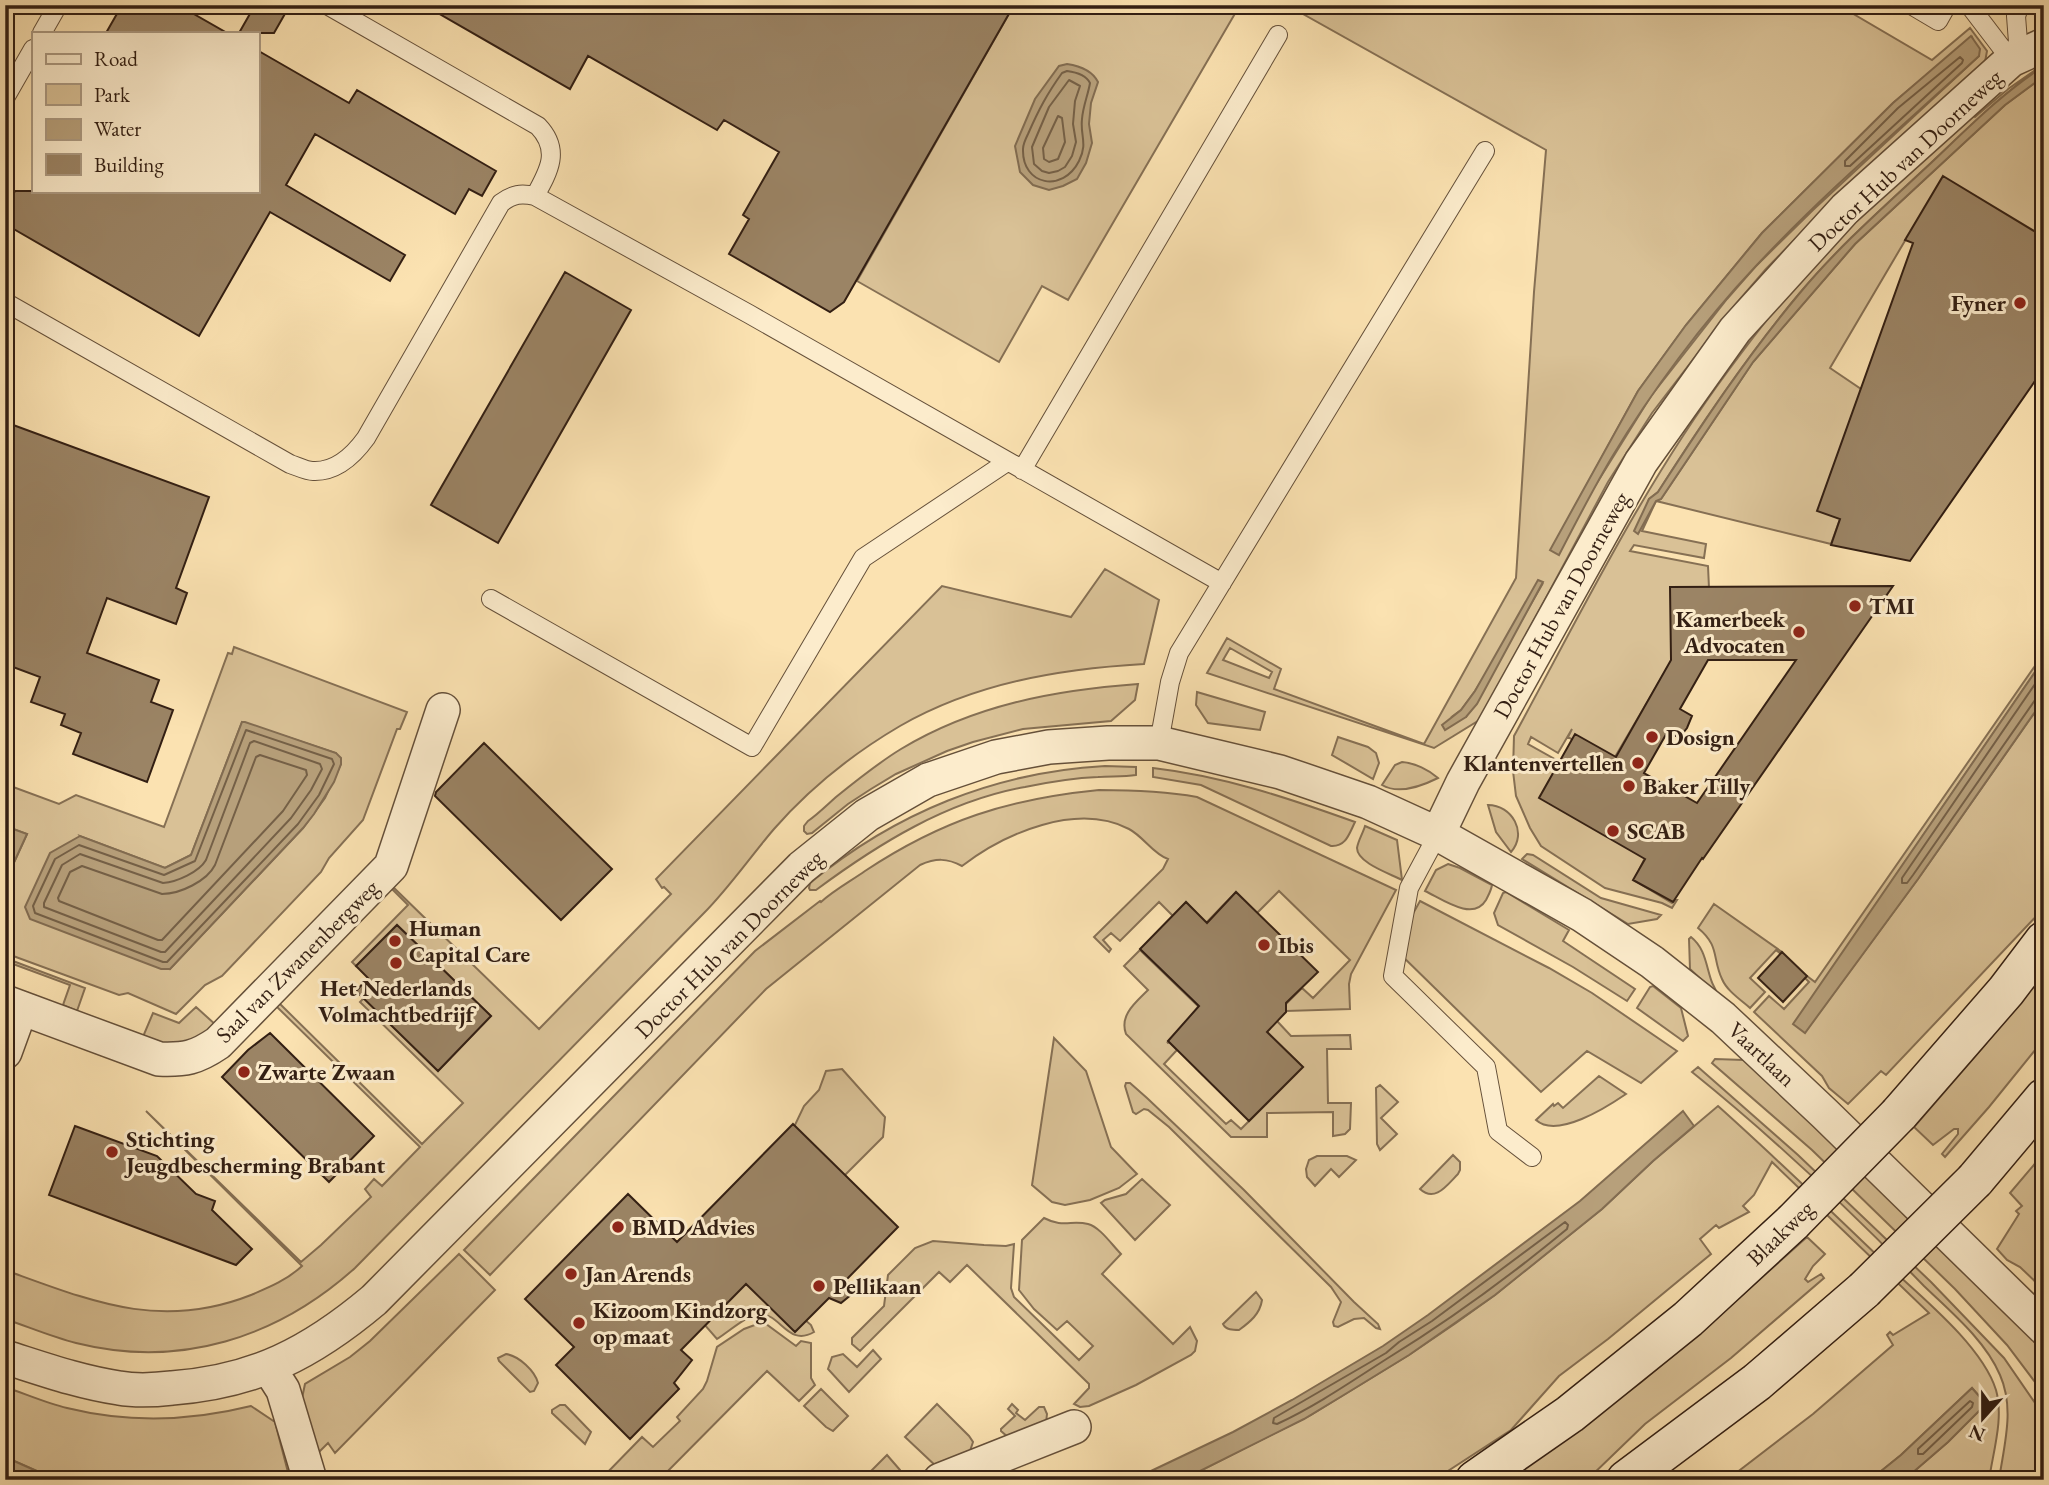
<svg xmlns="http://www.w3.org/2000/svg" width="2049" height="1485" font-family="'EB Garamond',serif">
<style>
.green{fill:#d9c196;stroke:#867054;stroke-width:2;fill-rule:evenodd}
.water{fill:#b7a07b;stroke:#826c51;stroke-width:2}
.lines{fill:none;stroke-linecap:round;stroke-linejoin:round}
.shore{stroke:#756047;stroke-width:2}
.building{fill:#9b8465;stroke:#331f13;stroke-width:2;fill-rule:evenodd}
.lane-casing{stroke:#65503a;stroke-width:20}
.street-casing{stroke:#65503a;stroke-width:36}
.secondary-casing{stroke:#331f13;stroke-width:41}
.lane{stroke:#fceccc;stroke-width:18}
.street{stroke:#fceccc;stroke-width:33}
.secondary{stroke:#fceccc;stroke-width:38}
.secondary-bridge-casing{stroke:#331f13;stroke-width:41;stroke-linecap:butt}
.secondary-bridge{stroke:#fceccc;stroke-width:38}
.poi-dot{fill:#8f2418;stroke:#fceccc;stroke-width:2.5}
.labels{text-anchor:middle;stroke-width:6;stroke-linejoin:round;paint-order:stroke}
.street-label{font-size:23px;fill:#331f13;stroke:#fceccc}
.poi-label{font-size:23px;font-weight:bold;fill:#331f13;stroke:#fceccc;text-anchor:start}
</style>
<rect width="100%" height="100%" fill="#fbe2b1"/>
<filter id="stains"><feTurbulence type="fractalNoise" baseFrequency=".00286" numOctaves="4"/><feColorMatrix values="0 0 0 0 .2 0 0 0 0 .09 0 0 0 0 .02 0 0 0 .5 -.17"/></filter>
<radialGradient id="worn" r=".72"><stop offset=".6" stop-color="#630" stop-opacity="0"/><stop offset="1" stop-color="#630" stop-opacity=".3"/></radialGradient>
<path class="green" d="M1014 5H1240L1068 300 1042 286 999 362 857 281Z
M1287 5H1838L1932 60 1970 28 1987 51 1985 62 1833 200 1766 269 1735 305 1652 413 1608 482 1481 719 1434 748 1207 673 1227 638 1281 669 1274 689 1424 744 1516 578 1534 292 1546 150ZM1972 37 1979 56 1813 210 1755 267 1727 299 1651 396 1595 486 1551 550 1638 391 1686 325 1762 233 1893 103ZM1543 583 1466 717 1453 716 1461 710 1475 691ZM1230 648 1272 672 1269 678 1223 660Z
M2044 64V66C2002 93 1967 130 1931 163 1886 205 1839 246 1799 294 1747 356 1701 424 1658 492L1649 499 1638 533 1656 501 1661 499 1753 362 1855 244 2005 105 2044 76V237L1906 239 1830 368 1861 389 1840 519 1831 544 1656 501 1642 531 1706 544 1704 558 1634 545 1630 551 1708 566 1709 588 1675 655 1612 762 1568 737 1572 729 1558 753 1531 737 1528 744 1560 762 1645 858 1634 880 1672 903 1675 900H1677L1672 908 1662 903 1605 888 1541 846 1530 828 1516 796 1513 771 1514 736C1581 613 1644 484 1728 371 1765 320 1806 270 1851 225 1890 187 1931 150 1971 113L1975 117 2008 89Z
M1105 569 1159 600 1144 664C1059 669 975 683 900 726 854 753 809 789 774 829 750 857 729 888 703 914 588 1032 471 1150 355 1268 277 1338 180 1369 76 1343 52 1337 29 1327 5 1319V1270C91 1301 160 1331 251 1295 270 1287 287 1280 302 1266L146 1111 301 1262 321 1245 371 1197 365 1189 374 1179 382 1186 420 1147 275 1005 278 1002 422 1144 463 1103 360 1002 364 998 438 1071 491 1016 397 925 356 966 352 962 408 905 391 888 392 886 539 1029 671 894 664 887 662 888 656 879 942 586 1071 617Z
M234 647 407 712 400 729H397L363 820 329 858 321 872 222 976 205 985 176 1014 128 993 119 995 5 953V932L7 928 5 927V882L27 834 5 826V784L59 804 76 795 164 827 228 653 232 654ZM242 722 336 753 341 764 325 798 303 828 170 969 80 836 165 868 191 855Z
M2044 653V659L1794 1024 1805 1032 1918 879 2044 699V908L1886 1075 1881 1071 1848 1104 1829 1088 1822 1076 1754 1012 1769 996 1784 1009 1809 982 1805 978 1807 976 1815 982Z
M1138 684 1135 700 1111 721 1023 729 973 742 947 751 896 774 871 789 848 804 812 833 807 834 804 831V826L808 821C817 815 827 805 836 797 857 780 878 763 901 749 974 705 1055 690 1138 684Z
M1197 692 1265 712 1260 730 1208 723 1196 705Z
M1338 737 1368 747 1376 753 1379 763 1373 779 1332 755Z
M1402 762C1415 763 1429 770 1438 778 1422 786 1399 795 1382 785L1395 765Z
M1105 766 1136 767V775C1123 777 1111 776 1098 777 1074 778 1049 782 1025 787 947 801 878 844 816 890H810L809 888 810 883C895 813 995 772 1105 766Z
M1153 768C1223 776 1288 798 1355 822 1349 834 1346 847 1331 846L1201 785 1153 777Z
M1099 790C1132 790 1164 791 1197 797L1396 890 1351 974 1349 984 1350 1009 1286 1011V1004L1302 988 1313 998 1350 960 1279 891 1257 913 1236 892 1206 923 1186 902 1173 916 1159 902 1120 941 1111 933 1103 940 1111 949 1109 952 1094 937 1163 869 1168 859C1153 854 1144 837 1129 829 1077 802 1005 833 962 866 947 858 936 858 920 865L766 989 490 1275 464 1250 755 951 820 901 821 902C834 890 851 881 865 871 942 820 1008 799 1099 790Z
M1488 805C1512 805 1528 833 1511 852L1496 832Z
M1365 826 1397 840 1402 880C1391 874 1357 863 1357 848 1358 841 1363 833 1365 826Z
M1527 854 1533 855 1601 898 1661 915 1657 919 1628 924 1522 859Z
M1448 864 1460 868 1492 885C1491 891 1489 894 1486 900 1473 922 1442 899 1425 891L1436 870Z
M1506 892 1569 930 1563 941 1635 989 1627 1001 1573 967 1498 925 1494 913 1503 893Z
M1420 901 1549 968 1592 993 1677 1051 1641 1083 1587 1051 1541 1092 1394 948Z
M1714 904 1782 952 1781 954 1776 950 1750 978 1765 992 1750 1008C1741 1000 1727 991 1722 979 1712 958 1720 946 1698 928Z
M1691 937C1711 953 1704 978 1721 998L1690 969 1689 939Z
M1140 950 1200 1008 1167 1043 1169 1042 1177 1050 1164 1064 1226 1124 1231 1120 1241 1129 1303 1067 1262 1027 1277 1021 1291 1036 1350 1035 1351 1049H1327L1328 1103H1351L1350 1129 1345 1134 1333 1136V1112L1267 1113V1137H1231L1126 1034C1119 1015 1136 1002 1148 990L1124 966Z
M5 958 85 988 77 1011 63 1005 70 985 5 961Z
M2044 971V1039L1989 1107 1945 1157 1942 1154 1958 1134V1129H1954L1933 1145 1914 1127 1984 1046Z
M1653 986 1681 1008 1688 1036 1683 1041 1637 1008 1650 987Z
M196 1007 217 1026 210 1033 174 1046 142 1039 153 1013 179 1023Z
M1054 1038 1086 1071 1111 1147 1137 1174 1119 1188 1090 1200 1065 1205 1052 1202 1032 1185Z
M1715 1059 1744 1060 1781 1094 2044 1346V1394L2007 1345 1955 1289 1812 1150 1712 1063Z
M1698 1067 1798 1155 1931 1282 2004 1358 2044 1416V1480H1999C2004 1445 2015 1409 2000 1375 1985 1340 1951 1312 1924 1286 1851 1211 1774 1138 1692 1072Z
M842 1069 885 1117 883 1137 842 1178 793 1129 804 1106 819 1090 826 1071Z
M1599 1076 1626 1094C1607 1107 1557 1139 1536 1120L1553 1104 1554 1106 1558 1103 1563 1108Z
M1126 1083H1130L1147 1098 1244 1190 1354 1302 1378 1324 1380 1329 1376 1328 1364 1318 1354 1319 1338 1327 1334 1326 1333 1322 1341 1302 1331 1287 1169 1127 1148 1110 1144 1109 1136 1114 1133 1112 1125 1086Z
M1380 1085 1398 1102 1381 1118 1397 1134 1380 1150 1377 1144 1376 1088Z
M1718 1106C1775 1157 1830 1210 1885 1263 1919 1295 1982 1345 1996 1390 2004 1418 1993 1452 1989 1480H1904L1948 1442 1986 1404 1972 1388 1901 1455 1870 1480H1727L1813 1414 1893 1345 1887 1335 1890 1332 1893 1335 1929 1313 1772 1162 1754 1195 1743 1206 1749 1212 1719 1228 1716 1225 1700 1239 1711 1254 1608 1339 1559 1376 1511 1430 1434 1480H1182L1311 1415 1409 1355 1456 1323 1495 1295 1602 1209 1653 1161Z
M2044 1153V1290L2020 1267 2007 1260 1997 1249 2019 1214 2016 1211 2022 1206 2010 1193Z
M1453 1155 1460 1162V1170L1458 1174C1447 1185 1435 1203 1420 1189Z
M1317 1156H1347L1356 1160 1339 1177 1331 1169 1315 1186 1307 1177 1306 1169 1309 1160Z
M1142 1179 1170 1205 1135 1240 1101 1203 1105 1200 1126 1194Z
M1044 1218C1063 1228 1071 1220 1088 1224 1100 1227 1112 1245 1121 1254L1102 1274 1173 1344 1190 1327 1197 1341 1195 1351 1191 1355 1136 1385 1089 1406 1080 1407 1074 1404 1089 1388V1384L967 1265 950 1282 939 1272 860 1351 852 1344V1338L884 1306 888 1275 915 1248 933 1241 984 1245 1006 1246 1014 1244 1011 1288 1014 1297 1079 1360 1093 1346 1067 1321 1057 1330 1034 1309 1019 1290 1022 1240Z
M1807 1237 1825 1254 1813 1266 1805 1279 1808 1282 1821 1274 1824 1278 1731 1358 1645 1424 1587 1480H1509L1640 1383 1693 1339Z
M459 1254 495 1290 335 1453 328 1443 315 1456 301 1403 305 1384 350 1357 370 1341Z
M738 1269 804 1319 811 1325 814 1332C788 1347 781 1314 760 1314 748 1314 727 1333 717 1339L703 1323Z
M1256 1292 1262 1300C1260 1314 1250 1322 1239 1330 1233 1330 1226 1330 1223 1324Z
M760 1323 766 1324 796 1346 801 1341 811 1343V1378L815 1385 799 1401 767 1371 659 1480H600L642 1437 653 1447 680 1421 677 1417 703 1389 707 1381 717 1347 744 1329Z
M873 1350 881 1359 849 1392 828 1369 832 1357 843 1354 857 1367Z
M506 1354C519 1356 535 1371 538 1383L534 1391 530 1392 499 1361 498 1358Z
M5 1387C26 1394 46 1403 67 1408 128 1423 191 1421 251 1406L275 1422 290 1480H57L5 1457Z
M821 1389 848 1416 833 1431 826 1427 804 1406Z
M937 1404 969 1436 973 1442 968 1457 938 1468 905 1437Z
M1012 1404 1018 1410 1016 1413 1025 1420 1039 1407H1044L1047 1414 1046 1423 1009 1438 1001 1431V1429L1015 1416 1008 1409Z
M560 1405H565L591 1432 585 1444 552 1413V1410Z
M887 1455 900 1470 901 1480H862Z"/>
<path class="water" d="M1971 36 1980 49 1979 56C1904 125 1825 192 1755 267 1703 322 1651 392 1612 457 1593 489 1576 522 1559 555L1550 550 1638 391 1686 325 1762 233 1893 103Z
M1067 64C1080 66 1092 70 1098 82L1091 103 1089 124 1092 143 1086 163 1077 179 1063 186 1049 190 1033 185 1020 172 1015 146 1035 99 1059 66Z
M2044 66V76L2005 105 1855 244 1753 362 1661 499 1656 501 1638 534 1634 531 1649 499 1658 492C1702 424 1747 356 1799 294 1839 246 1886 205 1931 163 1967 129 2002 93 2044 66Z
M1538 580 1543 582 1477 704 1466 717 1445 730 1442 725 1461 710 1475 691Z
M2044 659V699L1918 879 1805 1033 1793 1024Z
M242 722H245L336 753 341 758V764L334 782 314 814 303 828 170 969H161L30 919 25 907 50 853 80 836 165 868 191 855Z
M5 826 27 834 5 882Z
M1683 1111 1694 1126 1653 1161 1602 1209 1495 1295 1409 1355 1347 1393 1304 1419 1182 1480H1132L1233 1432 1292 1400 1383 1346 1428 1315 1580 1201Z
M1972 1388 1986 1404 1948 1442 1904 1480H1870L1901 1455Z
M5 1457 57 1480H5Z"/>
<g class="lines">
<path class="shore" d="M1960 57 1963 60 1962 63 1850 166H1845V161L1898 108Z
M1067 71C1075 72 1086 75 1090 83 1088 95 1083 106 1082 119 1080 136 1088 143 1079 161 1063 193 1022 186 1023 149 1023 144 1026 138 1028 134 1039 109 1047 94 1062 73Z
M1069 80 1080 86 1075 101 1073 124 1076 142 1072 156 1065 167 1058 171 1049 173 1042 171 1034 164 1032 147 1049 107Z
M1058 116 1062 118 1065 142 1058 159 1049 162 1044 159 1043 148Z
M2044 671 1902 878V883H1907L1913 875 2035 700 2044 696
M246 730 332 759 334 764 319 795 298 824 167 962H163L35 913 33 906 55 859 79 845 164 875 195 861Z
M254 741 320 764 322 769 311 790 291 818 165 952H161L44 907V903L62 865 80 854 163 883C177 882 199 872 206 860L250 743Z
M260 755 306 770 307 775 283 811 162 940H158L59 901 58 898 70 872 82 866 162 894C180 894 207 881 215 865L256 757Z
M1565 1222 1568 1225 1567 1229C1510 1276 1450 1320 1388 1358 1352 1381 1316 1406 1277 1424L1273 1423 1274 1418 1386 1353 1399 1342 1432 1321Z
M1970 1401 1973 1403 1972 1407 1923 1454H1918V1449Z"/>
</g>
<path class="building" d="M122 5H178L227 33H106Z
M255 5H290L274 33H239Z
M424 5H1014L844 302 830 312 729 254 749 219 743 215 779 152 724 120 717 130 588 56 570 89Z
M257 50 349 103 357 90 496 171 482 196 469 189 455 214 315 134 286 185 405 255 390 281 270 212 199 336 5 224V209L15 191H257Z
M1943 176 2044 237V368L1910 561 1831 545 1840 519 1817 511 1913 243 1905 240Z
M565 272 631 310 498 543 431 505Z
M5 422 209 497 176 588 187 593 176 624 107 598 87 653 159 680 151 702 173 710 147 782 73 754 81 733 61 725 65 714 31 702 40 677 5 664Z
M1893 586 1703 859 1702 858 1673 902 1633 880 1645 859 1539 798 1575 734 1616 757 1671 660 1670 587ZM1708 660H1796L1697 803 1644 773 1668 731 1679 738 1687 728 1692 716 1680 709Z
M484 743 612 869 561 920 435 796 436 792Z
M1236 892 1318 972 1286 1003V1012L1267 1032 1303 1067 1249 1121 1168 1041 1199 1006 1140 949 1186 902 1207 923Z
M397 925 491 1016 438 1071 356 991 368 978 356 966Z
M1782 952 1807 976 1783 1002 1758 978Z
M270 1033 374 1136 329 1182 222 1077 248 1050Z
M793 1124 898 1227 846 1280 857 1290 841 1303 829 1298 795 1332 746 1284 681 1350 692 1360 674 1383 679 1389 630 1439 556 1365 574 1347 525 1299 628 1194 677 1242Z
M75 1126 157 1156 196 1194 215 1201 212 1210 252 1249 236 1265 49 1195Z"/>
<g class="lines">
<defs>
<path id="lane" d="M327 5 538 126C561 150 549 171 535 196
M1911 5 1938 21 1947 5
M1969 5 2011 60
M42 33 58 5
M2011 60 2018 42 2016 16 2020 5
M5 98 33 49
M5 302 290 464C297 466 306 471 313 471 336 472 353 456 366 438L501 203C513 194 521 193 535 196L749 314 1222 583
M1022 470 1278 35
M491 599 752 747 863 558 1007 462
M1159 743 1170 682 1179 653 1485 151
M1438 834 1409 888 1393 976 1486 1067 1498 1131 1532 1157"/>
<path id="street" d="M1438 834 1463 782 1641 462 1735 330 1845 209 2011 60 2044 45
M5 1002 159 1059C185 1060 196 1058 218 1043L391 866 443 710
M5 1052 21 1008
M5 1357C43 1369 79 1382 119 1388 136 1391 155 1390 172 1388 255 1382 311 1353 374 1300L802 867 867 815 928 780 996 757 1049 747 1108 743H1159L1280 772 1368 802 1438 834 1509 874 1582 915 1652 962 1723 1018 1825 1114 2044 1328
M269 1368 283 1390 310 1480
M940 1480 1074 1427"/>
<path id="secondary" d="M1899 1114 2006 991 2044 941
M1975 1180 2044 1098
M1475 1480 1570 1414 1688 1319 1793 1222
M1626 1480 1757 1382 1864 1290"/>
</defs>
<use href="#lane" class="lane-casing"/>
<use href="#street" class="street-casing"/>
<use href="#secondary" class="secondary-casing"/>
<use href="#lane" class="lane"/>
<use href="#street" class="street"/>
<use href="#secondary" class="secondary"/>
<defs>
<path id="secondary-bridge" d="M1793 1222 1899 1114
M1864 1290 1975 1180"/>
</defs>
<use href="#secondary-bridge" class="secondary-bridge-casing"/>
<use href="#secondary-bridge" class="secondary-bridge"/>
</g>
<g class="poi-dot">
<circle cx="2020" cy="303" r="7"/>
<circle cx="1855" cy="606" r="7"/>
<circle cx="1799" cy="632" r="7"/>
<circle cx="1652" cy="737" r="7"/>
<circle cx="1638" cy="763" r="7"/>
<circle cx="1629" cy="786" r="7"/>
<circle cx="1613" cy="831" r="7"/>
<circle cx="395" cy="941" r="7"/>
<circle cx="1264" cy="945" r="7"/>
<circle cx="396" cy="963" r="7"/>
<circle cx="244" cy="1072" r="7"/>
<circle cx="112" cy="1152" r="7"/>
<circle cx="618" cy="1227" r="7"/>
<circle cx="571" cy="1274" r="7"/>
<circle cx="819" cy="1286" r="7"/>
<circle cx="579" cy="1323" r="7"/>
</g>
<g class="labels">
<g class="street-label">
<text transform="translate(1905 160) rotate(-43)" y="8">Doctor Hub van Doorneweg</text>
<text transform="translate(1561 605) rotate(-61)" y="8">Doctor Hub van Doorneweg</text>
<text transform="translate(729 944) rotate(-45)" y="8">Doctor Hub van Doorneweg</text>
<text transform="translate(297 961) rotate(-45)" y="8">Saal van Zwanenbergweg</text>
<text transform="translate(1762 1054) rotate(43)" y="8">Vaartlaan</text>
<text transform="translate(1780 1233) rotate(-44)" y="8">Blaakweg</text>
</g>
<g class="poi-label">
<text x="2006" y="311" text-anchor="end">Fyner</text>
<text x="1869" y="614">TMI</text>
<text x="1785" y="627" text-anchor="end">Kamerbeek<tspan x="1785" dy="26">Advocaten</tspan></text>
<text x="1666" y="745">Dosign</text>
<text x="1624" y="771" text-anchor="end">Klantenvertellen</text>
<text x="1643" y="794">Baker Tilly</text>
<text x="1627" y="839">SCAB</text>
<text x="409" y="936">Human<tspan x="409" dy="26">Capital Care</tspan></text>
<text x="1278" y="953">Ibis</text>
<text x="396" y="996" text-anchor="middle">Het Nederlands<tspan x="396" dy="26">Volmachtbedrijf</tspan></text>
<text x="258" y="1080">Zwarte Zwaan</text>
<text x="126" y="1147">Stichting<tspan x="126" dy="26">Jeugdbescherming Brabant</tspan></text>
<text x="632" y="1235">BMD Advies</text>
<text x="585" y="1282">Jan Arends</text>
<text x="833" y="1294">Pellikaan</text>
<text x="593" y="1318">Kizoom Kindzorg<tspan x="593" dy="26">op maat</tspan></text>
</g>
</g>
<rect width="2049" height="1485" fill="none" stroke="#fbe2b1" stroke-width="28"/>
<rect x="7" y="7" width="2035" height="1471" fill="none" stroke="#331f13" stroke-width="3.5"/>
<rect x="14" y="14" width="2021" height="1457" fill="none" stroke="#331f13" stroke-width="2"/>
<rect x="32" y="32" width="228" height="161" fill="#fceccc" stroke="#ac9a82" stroke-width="2"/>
<rect x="46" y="54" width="35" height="10" fill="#fceccc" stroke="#ac9a82" stroke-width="2"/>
<text x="94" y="66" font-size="21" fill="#331f13">Road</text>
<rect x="46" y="84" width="35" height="21" fill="#d9c196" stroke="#ac9a82" stroke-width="2"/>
<text x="94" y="102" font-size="21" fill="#331f13">Park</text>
<rect x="46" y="119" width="35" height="21" fill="#b7a07b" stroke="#ac9a82" stroke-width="2"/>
<text x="94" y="136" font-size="21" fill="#331f13">Water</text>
<rect x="46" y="154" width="35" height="21" fill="#9b8465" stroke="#ac9a82" stroke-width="2"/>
<text x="94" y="172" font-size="21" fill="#331f13">Building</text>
<g transform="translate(1983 1418) rotate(201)" stroke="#fceccc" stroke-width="5" paint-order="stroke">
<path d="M0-5L12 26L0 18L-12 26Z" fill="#331f13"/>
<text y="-10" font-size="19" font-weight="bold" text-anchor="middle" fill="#331f13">N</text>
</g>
<rect width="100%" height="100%" filter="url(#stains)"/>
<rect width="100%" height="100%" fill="url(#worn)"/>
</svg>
